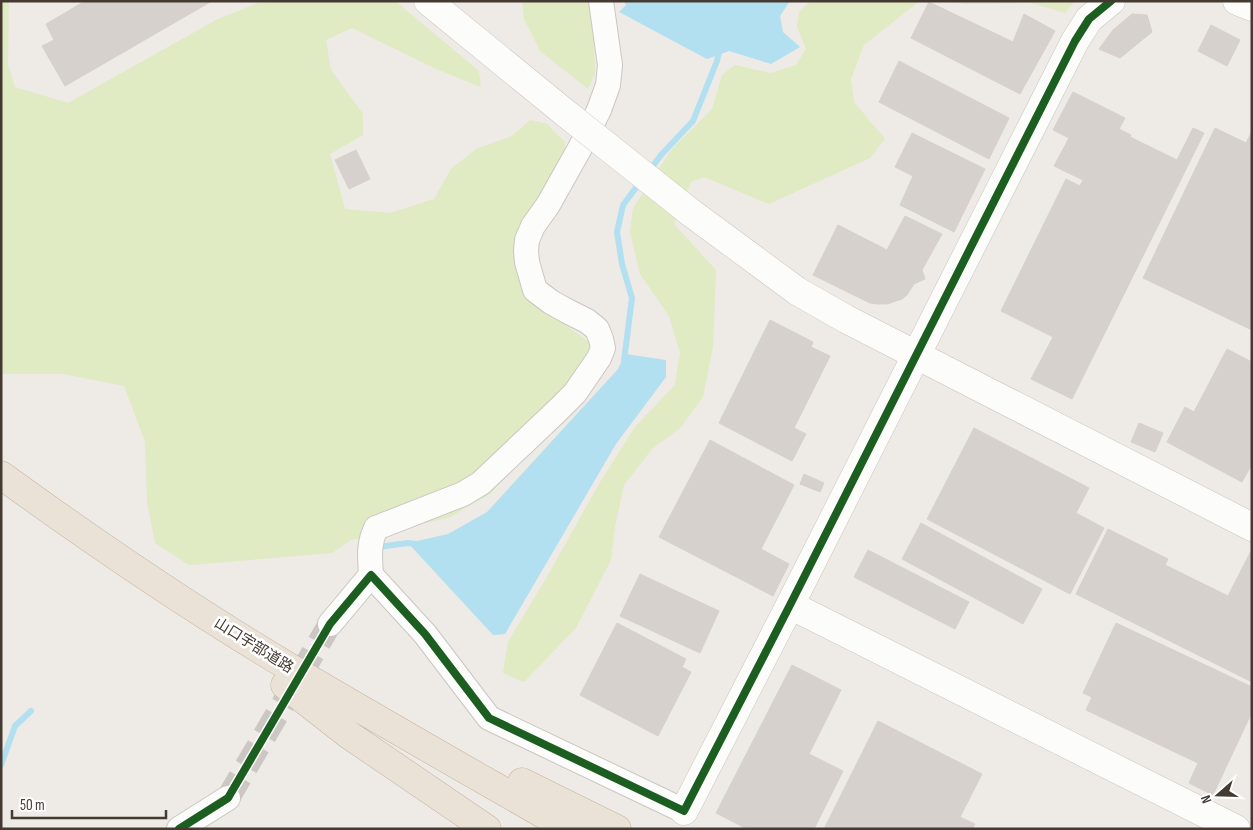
<svg xmlns="http://www.w3.org/2000/svg" width="1253" height="830" font-family="'Sofia Sans Condensed','Noto Sans JP',sans-serif">
<style>
.green{fill:#e0eac3}
.water{fill:#b2e0f0}
.lines{fill:none;stroke-linecap:round;stroke-linejoin:round}
.stream{stroke:#b2e0f0;stroke-width:6}
.building{fill:#d6d1cd;stroke:#d6d1cb}
.minor-tunnel{stroke:#ccc7c2;stroke-width:24;stroke-dasharray:24 12;stroke-linecap:butt}
.minor-casing{stroke:#cbc6c2;stroke-width:26}
.tertiary-casing{stroke:#cbc6c2;stroke-width:29}
.motorway-casing{stroke:#c8b39f;stroke-width:29}
.minor{stroke:#fcfcfb;stroke-width:24}
.tertiary{stroke:#fcfcfb;stroke-width:28}
.motorway{stroke:#ebe2d7;stroke-width:28}
.tertiary-bridge-casing{stroke:#cbc6c2;stroke-width:29;stroke-linecap:butt}
.tertiary-bridge{stroke:#fcfcfb;stroke-width:28}
.cycleway-casing{stroke:#fff;stroke-width:11}
.cycleway{stroke:#1b5e20;stroke-width:8}
.labels{text-anchor:middle;stroke-width:5;stroke-linejoin:round;paint-order:stroke}
.street-label{font-size:15px;fill:#443a32;stroke:#fff}
</style>
<rect width="100%" height="100%" fill="#eeeae6"/>
<path class="green" d="M1 1H9L8 65 15 87 68 103 216 20 258 3 276 1H395L479 71 481 87 436 69 352 28 326 40 331 70 363 114V135L330 154 345 209 390 213 434 199 451 169 476 149 512 136 530 120 547 124 565 142 564 162 527 229 531 300 592 344 600 368 490 494 450 517 407 528 351 540 332 553 189 565 155 543 147 502 145 442 124 386 63 374H1Z
M522 1H590V7L594 39 595 73 588 89 540 51 524 19Z
M810 1H923L917 3 864 45 851 79 854 102 885 139 870 158 769 204 704 177 691 182 674 224 716 270 713 347 703 397 680 428 652 449 624 485 615 527 611 560 576 628 524 682 503 673 508 642 548 575 600 482 635 427 675 385 680 353 669 316 640 274 630 232 633 208 672 149 712 109 722 75 735 65 771 73 796 65 806 49 797 27 799 12Z
M950 1H1075L1065 13 1031 3 964 4Z"/>
<path class="water" d="M624 1H790L780 16 783 32 800 47 771 64 729 51 707 59 619 12 626 5Z
M625 354 666 360V377L616 444 505 634 493 635 408 543 448 534 487 512 618 369Z"/>
<g class="lines">
<path class="stream" d="M649 171 661 155 693 121 717 61 720 48
M624 361 632 298 622 264 617 232 623 205 641 181
M378 547 408 543 417 544
M1 765 15 726 31 711"/>
</g>
<path class="building" d="M85 1H212L65 86 42 46 54 40 46 24Z
M929 2 1013 42 1024 14 1055 31 1020 94 911 38Z
M1132 14 1147 15 1152 32 1120 58 1099 49 1113 30Z
M1211 25 1240 40 1227 66 1198 51Z
M899 61 1009 118 989 159 879 102Z
M1073 92 1125 118 1119 129 1131 135 1130 137 1177 160 1193 128 1204 133 1072 399 1031 379 1053 337 1001 311 1066 179 1080 186 1083 180 1054 166 1069 138 1053 130Z
M1215 128 1246 143 1252 131V330L1143 278Z
M912 133 985 169 954 232 900 205 913 176 895 167Z
M356 150 370 179 349 189 335 160Z
M905 216 942 234 922 270 925 279 914 284 907 295 902 299 887 304H878L870 303 813 275 838 225 887 250Z
M770 320 813 342 811 347 830 356 794 428 806 434 792 461 719 423Z
M1227 349 1252 362V464L1242 482 1167 442 1185 407 1194 412Z
M1139 423 1163 433 1155 452 1131 442Z
M974 428 1089 488 1076 513 1104 528 1070 594 927 519Z
M710 440 794 485 761 549 789 564 773 596 659 537Z
M804 474 824 483 820 492 800 484Z
M921 523 1042 589 1023 624 902 559Z
M1108 529 1168 559 1165 565 1228 596 1251 551H1252V682L1076 594Z
M868 550 969 602 955 629 854 577Z
M640 574 719 611 700 653 620 616Z
M617 623 686 659 682 667 691 672 658 736 580 695Z
M1116 623 1252 687V712L1213 795 1189 783 1198 763 1086 710 1092 697 1083 693Z
M792 665 841 690 809 754 843 771 814 829H747L716 813Z
M878 721 982 774 960 817 975 824 972 829H824Z"/>
<g class="lines">
<path class="minor-tunnel" d="M228 798 330 624"/>
<defs>
<path id="minor" d="M371 575C370 557 368 545 376 528L463 494 481 483 558 410 575 393 599 358 603 348 601 339 597 329 587 321 567 311 551 302 535 290 527 262 526 251 527 240 533 226 548 205 580 148 599 110 608 85 610 65 601 1
M330 624 371 575 425 634 489 718 684 811
M179 829 228 798"/>
<path id="tertiary" d="M428 1 569 116
M1237 1 1252 7
M690 212 797 291 846 319 1252 527
M790 605 1236 829
M684 811 790 605 1075 41 1089 19 1111 1"/>
<path id="motorway" d="M1 475C96 544 193 610 294 670 385 724 477 776 569 829
M285 685 349 735 487 829
M522 782 617 829"/>
</defs>
<use href="#minor" class="minor-casing"/>
<use href="#tertiary" class="tertiary-casing"/>
<use href="#motorway" class="motorway-casing"/>
<use href="#minor" class="minor"/>
<use href="#tertiary" class="tertiary"/>
<use href="#motorway" class="motorway"/>
<defs>
<path id="tertiary-bridge" d="M569 116 690 212"/>
</defs>
<use href="#tertiary-bridge" class="tertiary-bridge-casing"/>
<use href="#tertiary-bridge" class="tertiary-bridge"/>
<defs>
<path id="cycleway" d="M179 829 228 798 330 624 371 575 425 634 489 718 684 811 790 605 1075 41 1089 19 1111 1"/>
</defs>
<use href="#cycleway" class="cycleway-casing"/>
<use href="#cycleway" class="cycleway"/>
</g>
<g class="labels">
<g class="street-label">
<text transform="translate(254 645) rotate(32)" y="5">山口宇部道路</text>
</g>
</g>
<rect width="1253" height="830" fill="none" stroke="#443a32" stroke-width="5"/>
<g transform="translate(1218 795) rotate(250)" stroke="#ffffff" stroke-width="4" paint-order="stroke">
<path d="M0-4L9 19L0 12L-9 19Z" fill="#443a32"/>
<text y="-8" font-size="14" font-weight="bold" text-anchor="middle" fill="#443a32">N</text>
</g>
<path d="M12 810v8h154v-8" fill="none" stroke="#443a32" stroke-width="2.5"/>
<text x="20" y="810" font-size="15" fill="#443a32" stroke="#ffffff" stroke-width="4" paint-order="stroke">50 m</text>
</svg>
